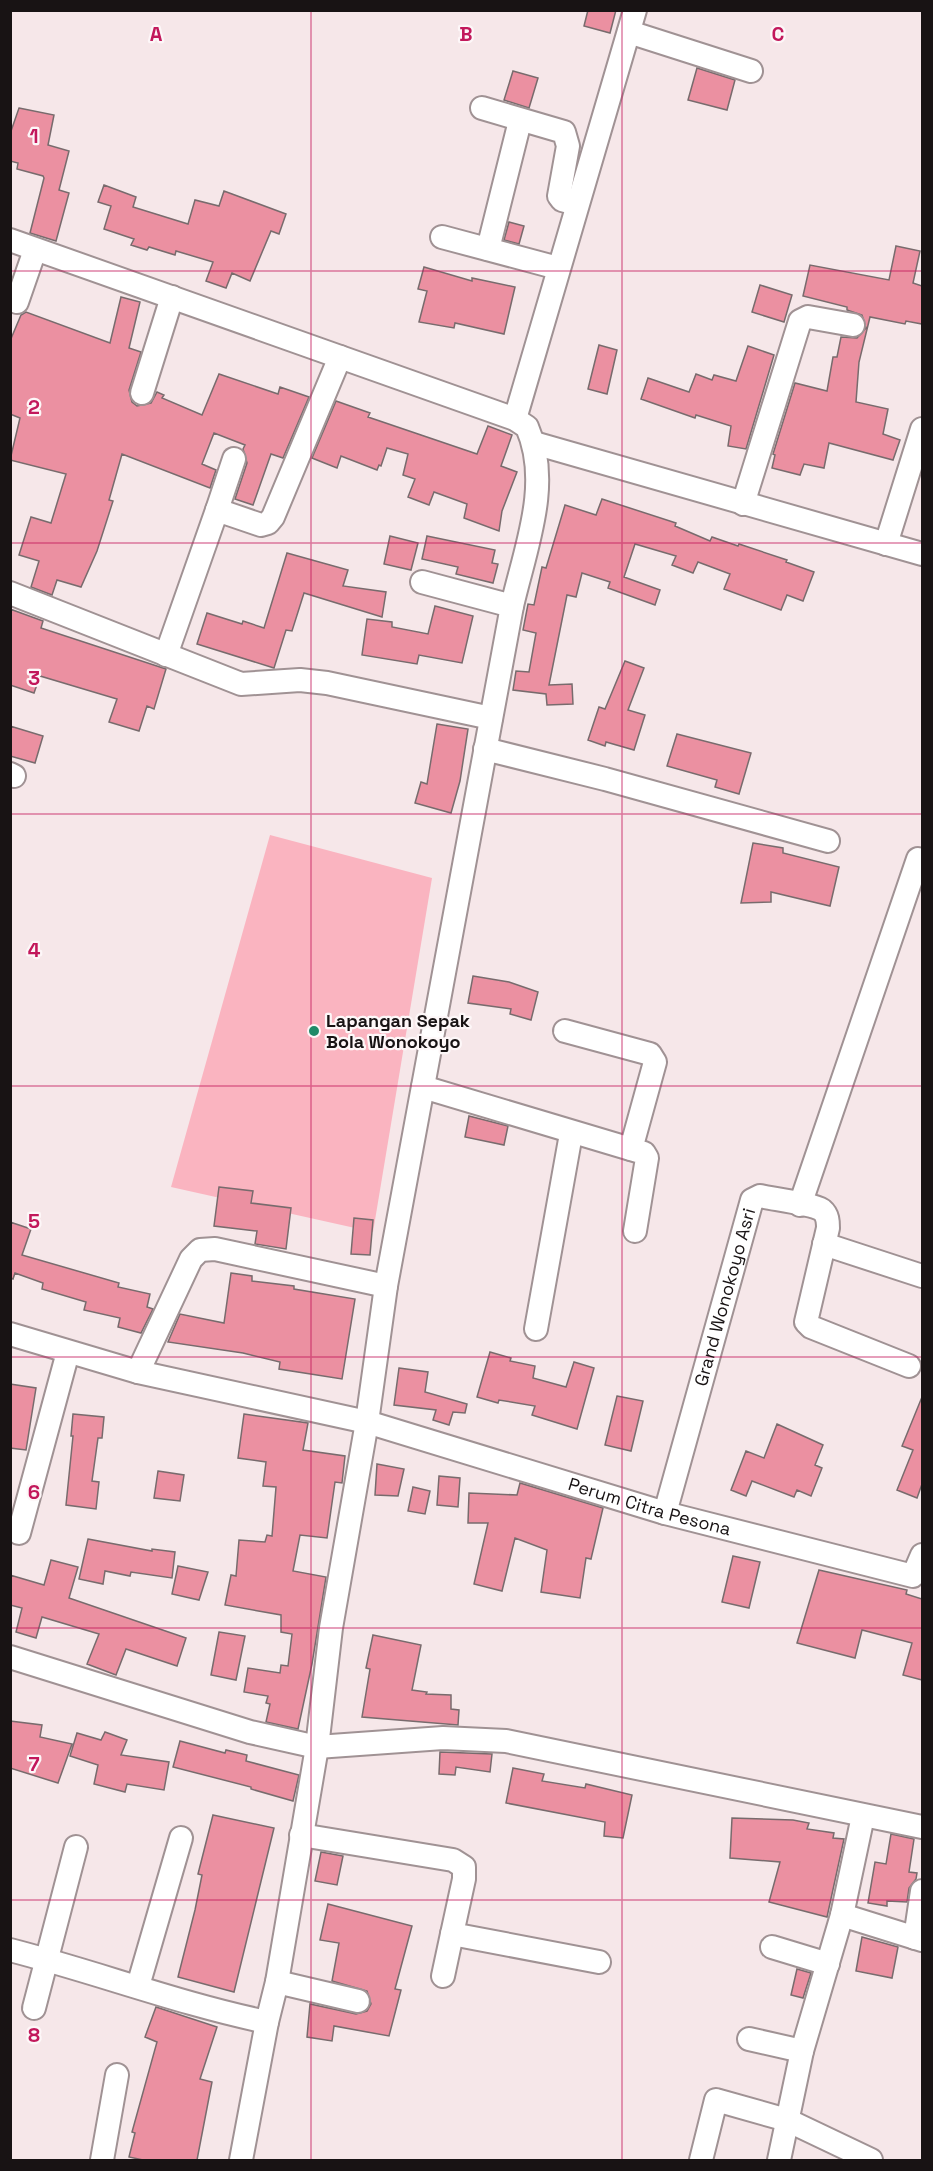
<svg xmlns="http://www.w3.org/2000/svg" width="933" height="2171" font-family="'Space Grotesk',sans-serif">
<style>
.green{fill:#fab4c0}
.building{fill:#eb90a1;stroke:#786b6d;stroke-width:1.5}
.lines{fill:none;stroke-linecap:round;stroke-linejoin:round}
.minor-casing{stroke:#a09294;stroke-width:26}
.minor{stroke:#fff;stroke-width:22}
.grid{fill:none;stroke:#c2185b;stroke-width:1.5;stroke-opacity:0.55}
.poi-dot{fill:#1f8a68;stroke:#fdf7f8;stroke-width:2}
.labels{text-anchor:middle;stroke-width:4.5;stroke-linejoin:round;paint-order:stroke}
.poi-label{font-size:18px;font-weight:bold;fill:#181314;stroke:#fdf7f8;text-anchor:start}
.street-label{font-size:18px;fill:#181314;stroke:#fdf7f8}
.grid-label{font-size:20px;text-anchor:middle;font-weight:bold;fill:#c2185b;stroke:#fdf7f8;stroke-width:4.5;stroke-linejoin:round;paint-order:stroke}
</style>
<rect width="100%" height="100%" fill="#f6e7e9"/>
<path class="green" d="M270 835 432 878 373 1232 171 1187Z"/>
<path class="building" d="M588 10H616L610 33 584 26Z
M697 68 735 80 727 110 688 100Z
M513 71 538 78 529 108 504 100Z
M19 108 54 115 48 145 69 151 59 190 69 193 56 241 30 233 44 178 43 176 17 169 18 163 10 161V134Z
M104 185 136 197 133 207 188 224 195 200 219 206 224 191 286 214 279 234 271 231 250 281 232 273 226 288 206 281 213 262 176 251 175 255 149 247 147 250 131 245 134 239 104 229 111 206 98 202Z
M509 222 524 226 519 244 504 240Z
M896 246 920 251 913 283 922 286V324L906 321 905 324 870 317 859 362 856 402 888 409 883 434 900 440 893 460 829 443 824 468 804 464 800 475 772 468 775 455 773 454 795 383 827 391 833 357H837L841 337 857 338 866 328 862 315 847 310V307L803 296 810 265 889 280Z
M424 267 472 281V278L515 287 504 334 455 323 454 328 419 322 427 291 418 289Z
M760 285 792 295 784 322 752 312Z
M121 297 140 302 129 348 141 352 129 390 132 402 137 406 151 403 157 392 164 395 162 398 202 415 219 374 278 394 280 387 309 397 283 458 271 454 253 505 235 499 247 463 243 449 245 445 214 433 202 464 216 470 210 488 122 454 109 500 113 501 97 551 81 587 57 580 52 595 31 587 39 561 19 555 31 517 51 523 66 474 10 460 20 418 10 414V341L21 315 26 312 110 343Z
M599 345 617 350 607 394 588 389Z
M748 346 774 355 746 449 728 446 731 426 696 415 695 418 641 399 648 378 689 392 696 374 712 380 714 375 736 381Z
M336 401 370 413 368 417 477 454 488 426 512 435 501 466 517 472 502 511 499 531 464 518 467 504 434 492 429 505 408 497 415 479 403 475 408 454 387 448 381 466 379 465 377 470 341 456 337 468 312 458Z
M602 499 676 523 675 526 710 541 712 537 738 546 739 544 787 560 786 562 814 572 803 601 787 595 781 610 724 589 730 574 698 562 693 573 672 565 676 556 635 544 624 577 660 590 655 605 608 588 610 582 582 573 576 597 567 595 549 685 572 684 573 704 547 705 546 694 513 690 516 671 529 672 536 633 523 630 528 604 534 605 542 567 546 568 565 505 596 515Z
M390 536 418 543 411 570 384 564Z
M427 536 495 550 492 563 498 564 493 583 456 574 458 567 422 559Z
M287 553 348 570 343 586 386 592 382 617 304 593 292 631 286 630 274 668 197 644 207 613 242 624 243 621 264 628Z
M435 606 473 616 462 663 419 655 417 664 362 655 367 619 392 622V627L428 634Z
M10 609 43 621 41 628 166 669 154 709 147 706 139 731 109 722 117 699 40 676 34 693 10 685Z
M625 661 644 668 628 710 645 715 634 750 606 742 605 746 588 740 599 707 605 709Z
M437 724 468 729 460 781 451 813 415 803 421 782 427 784Z
M10 726 43 736 35 763 10 756Z
M677 734 751 753 739 794 715 787 717 780 667 766Z
M753 843 783 848V853L839 867 830 906 771 892V902L741 903Z
M473 976 509 982 538 992 531 1020 510 1014 511 1009 468 1003Z
M469 1116 508 1126 504 1145 465 1137Z
M219 1187 253 1191 251 1203 291 1208 286 1249 255 1244 257 1231 214 1226Z
M354 1218 373 1220 370 1255 351 1254Z
M10 1222 31 1229 22 1255 119 1283 118 1287 150 1294 147 1307 153 1309 141 1333 118 1327 120 1318 84 1310 86 1302 42 1289 43 1283 15 1273 13 1279 10 1278Z
M231 1273 252 1276V1281L294 1286V1289L355 1299 342 1379 279 1369 280 1362 243 1353 168 1342 180 1314 224 1323Z
M490 1352 511 1358 510 1361 535 1366 533 1378 566 1387 574 1362 594 1368 577 1429 532 1415 535 1406 499 1400 498 1403 477 1397Z
M399 1368 428 1372 425 1392 467 1404 465 1413 453 1412 449 1425 433 1420 436 1410 394 1405Z
M10 1384 36 1388 26 1450 10 1448Z
M617 1396 643 1401 631 1451 605 1445Z
M922 1397V1484L917 1498 897 1490 913 1450 902 1446Z
M73 1414 104 1417 102 1438H98L92 1481 99 1482 96 1509 66 1505 73 1436H71Z
M244 1414 308 1423 303 1450 345 1456 342 1483 335 1482 327 1538 300 1535 293 1571 326 1577 312 1664 298 1729 266 1722 270 1704 266 1703 268 1696 244 1692 248 1668 280 1673 281 1665 288 1666 292 1634 281 1632V1615L225 1605 231 1575 236 1576 239 1540 265 1542 267 1535 272 1536 276 1487 263 1486 266 1462 238 1458Z
M777 1424 823 1445 815 1465 822 1468 811 1496 797 1490 794 1497 752 1481 746 1496 731 1490 746 1451 764 1458Z
M377 1464 404 1469 398 1496 375 1495Z
M158 1471 184 1475 180 1501 154 1498Z
M439 1476 460 1478 458 1507 437 1505Z
M520 1483 603 1508 591 1559 586 1558 580 1598 541 1592 547 1550 515 1538 502 1591 474 1584 488 1523H468L469 1493 517 1495Z
M413 1487 430 1491 425 1514 408 1511Z
M88 1539 152 1551V1549L175 1552 172 1578 131 1572 130 1576 105 1571 103 1584 79 1579Z
M733 1556 760 1562 749 1608 722 1602Z
M51 1560 78 1567 69 1598 186 1638 177 1666 126 1649 116 1675 87 1664 99 1634 42 1617 36 1638 16 1632 22 1608 10 1605V1575L44 1585Z
M178 1566 208 1572 199 1600 172 1594Z
M819 1570 907 1590 906 1594 922 1599V1680L903 1675 912 1643 862 1630 855 1658 797 1643Z
M219 1632 245 1636 236 1680 211 1675Z
M373 1635 421 1645 412 1690 427 1692 426 1694 451 1695V1709L459 1710 458 1725 362 1717 370 1669 366 1668Z
M10 1721 42 1725 40 1737 72 1744 58 1783 10 1768Z
M105 1732 127 1740 121 1755 169 1762 164 1790 127 1784 125 1792 94 1784 98 1765 70 1756 77 1733 101 1740Z
M180 1741 225 1753 226 1750 247 1755 246 1761 299 1775 293 1801 251 1789V1787L173 1767Z
M440 1752 492 1754 490 1772 456 1767 455 1775 439 1774Z
M513 1768 544 1774 542 1781 585 1788 586 1784 632 1795 623 1838 604 1836 605 1822 506 1803Z
M213 1815 274 1828 234 1992 178 1977 195 1910 202 1875 198 1874Z
M732 1818 793 1820 809 1823 807 1829 834 1833 833 1838 844 1839 827 1917 769 1902 780 1862 730 1858Z
M891 1834 914 1839 909 1872 917 1873 916 1879 909 1888 907 1902 887 1901V1906L868 1903 875 1862 886 1864Z
M321 1852 343 1856 337 1885 315 1881Z
M328 1904 412 1926 395 1989 401 1990 389 2036 334 2026 332 2041 307 2037 310 2004 356 2014 367 2011 371 2004 367 1991 332 1981 339 1943 320 1940Z
M862 1937 898 1947 892 1978 856 1971Z
M797 1969 811 1973 803 1998 791 1995Z
M156 2007 217 2027 200 2079 212 2082 197 2160H143L129 2157 135 2133 132 2132 157 2042 145 2037Z"/>
<g class="lines">
<defs>
<g id="minor">
<path d="M629 32 751 71"/>
<path d="M482 108 564 132 568 146 559 196 562 200 577 204"/>
<path d="M442 237 558 268"/>
<path d="M10 240 515 419 527 427C552 484 525 549 512 606L386 1286 367 1422 331 1628 317 1747 277 1982 267 2022 241 2160"/>
<path d="M488 249 520 121"/>
<path d="M17 302 35 250"/>
<path d="M142 393 172 297"/>
<path d="M515 419 635 10"/>
<path d="M534 443 922 554"/>
<path d="M743 504 800 321 808 317 853 325"/>
<path d="M217 510 234 459"/>
<path d="M886 544 922 429"/>
<path d="M422 582 512 606"/>
<path d="M10 593 241 684 300 680 327 683 491 718"/>
<path d="M166 655 217 510 261 525 268 523 273 517 340 357"/>
<path d="M485 749 605 779 828 841"/>
<path d="M10 774 14 776"/>
<path d="M565 1031 650 1054 655 1062 631 1149"/>
<path d="M423 1087 644 1153 647 1158 635 1231"/>
<path d="M800 1205 918 859"/>
<path d="M824 1244 922 1276"/>
<path d="M536 1329 571 1134"/>
<path id="s1" d="M10 1334 138 1372 367 1422 665 1513 913 1576 922 1555"/>
<path d="M138 1372 191 1259 200 1250 215 1249 386 1286"/>
<path id="s2" d="M665 1513 752 1200 760 1196C773 1199 813 1204 822 1210 828 1215 828 1222 828 1228L806 1322 811 1327 909 1366"/>
<path d="M19 1533 68 1352"/>
<path d="M10 1657 250 1732 317 1747 443 1738 506 1741 922 1827"/>
<path d="M301 1835 453 1860 464 1867V1879L452 1934 599 1962"/>
<path d="M842 1915 922 1940"/>
<path d="M915 1938 922 1891"/>
<path d="M772 1947 828 1964"/>
<path d="M10 1950C96 1972 180 2004 267 2022"/>
<path d="M443 1976 452 1934"/>
<path d="M277 1982 358 2001"/>
<path d="M138 1986 181 1838"/>
<path d="M34 2008 76 1847"/>
<path d="M749 2039 802 2051"/>
<path d="M102 2160 117 2075"/>
<path d="M701 2160 716 2100 787 2120 871 2160"/>
<path d="M779 2160 802 2051 842 1915 863 1816"/>
</g>
</defs>
<use href="#minor" class="minor-casing"/>
<use href="#minor" class="minor"/>
</g>
<path class="grid" d="M311 10V2160M622 10V2160M10 271H922M10 543H922M10 814H922M10 1086H922M10 1357H922M10 1628H922M10 1900H922"/>
<circle class="poi-dot" cx="314" cy="1031" r="6"/>
<g class="labels">
<g class="poi-label">
<text x="326" y="1027">Lapangan Sepak<tspan x="326" dy="21">Bola Wonokoyo</tspan></text>
</g>
<g class="street-label">
<text dy="6" stroke="none"><textPath href="#s2" startOffset="224">Grand Wonokoyo Asri</textPath></text>
<text dy="6" stroke="none"><textPath href="#s1" startOffset="663">Perum Citra Pesona</textPath></text>
</g>
</g>
<g class="grid-label">
<text x="156" y="41">A</text>
<text x="466" y="41">B</text>
<text x="778" y="41">C</text>
<text x="34" y="143">1</text>
<text x="34" y="414">2</text>
<text x="34" y="685">3</text>
<text x="34" y="957">4</text>
<text x="34" y="1228">5</text>
<text x="34" y="1499">6</text>
<text x="34" y="1771">7</text>
<text x="34" y="2042">8</text>
</g>
<rect width="933" height="2171" fill="none" stroke="#181314" stroke-width="24"/>
</svg>
